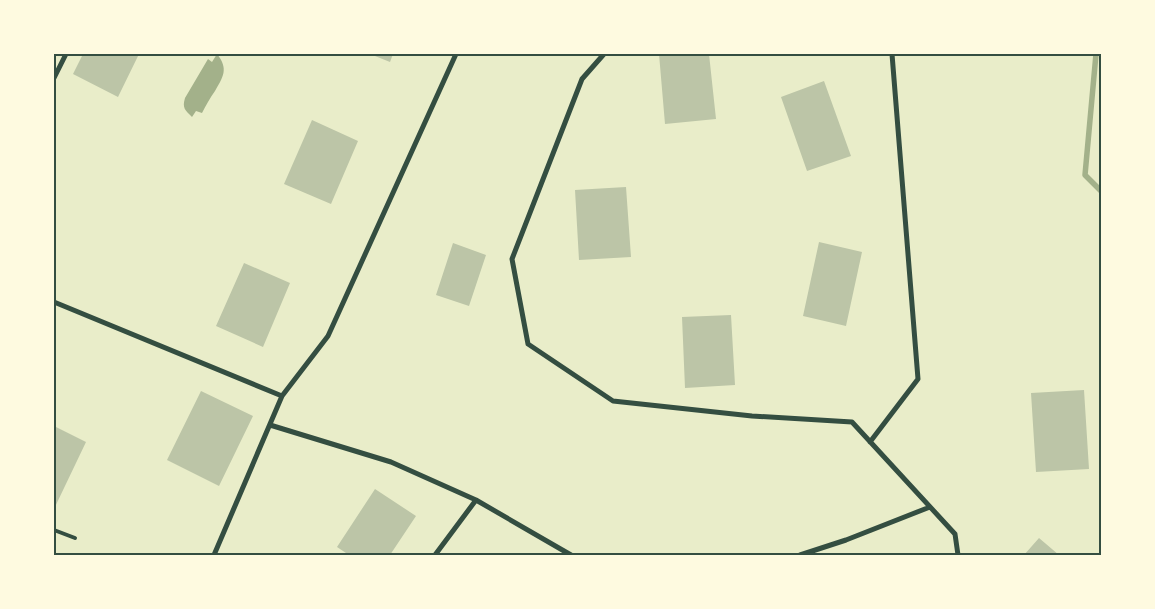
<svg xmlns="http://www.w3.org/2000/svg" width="1155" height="609" font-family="'Space Grotesk',sans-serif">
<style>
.water{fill:#a3b18a}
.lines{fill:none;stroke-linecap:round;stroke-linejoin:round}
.stream{stroke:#a3b18a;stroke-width:5.5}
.building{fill:#bcc5a7}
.service{stroke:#344e41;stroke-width:4}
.minor{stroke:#344e41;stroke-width:5}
.neatline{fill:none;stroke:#344e41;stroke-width:2}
</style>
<rect width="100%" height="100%" fill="#e9edc9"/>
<path class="water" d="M217 54C229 69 223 77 215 91 210 98 206 105 202 113L196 111 192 117C185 110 182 108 185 98L208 59 212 62Z"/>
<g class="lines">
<path class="stream" d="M1096 54 1085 175 1101 191"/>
</g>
<path class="building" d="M83 54H139L118 97 73 74Z
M370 54H393L390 62Z
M659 54H709L716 119 665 124Z
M824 81 851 156 807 171 781 97Z
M312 120 358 141 331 204 284 184Z
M626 187 631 257 579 260 575 190Z
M819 242 862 252 846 326 803 316Z
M453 243 486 255 469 306 436 295Z
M244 263 290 283 263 347 216 326Z
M731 315 735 385 685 388 682 317Z
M1084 390 1089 469 1036 472 1031 393Z
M201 391 253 416 219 486 167 460Z
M54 426 86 442 54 509Z
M375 489 416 516 390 555H349L337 547Z
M1039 538 1059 555H1024Z"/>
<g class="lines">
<path class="service" d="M54 530 75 538"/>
<path class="minor" d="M604 54 582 79 512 259 528 344 613 401 752 416 852 422 955 534 958 555
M54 78 66 54
M54 302 282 396
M270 425 391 462 476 500 571 555
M870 442 918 379 892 54
M214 555 282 396 328 336 456 54
M435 555 476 500
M800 555 846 540 930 507"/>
</g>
<rect width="1155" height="609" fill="none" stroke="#fefae0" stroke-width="110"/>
<rect x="55" y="55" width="1045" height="499" class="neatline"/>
</svg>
